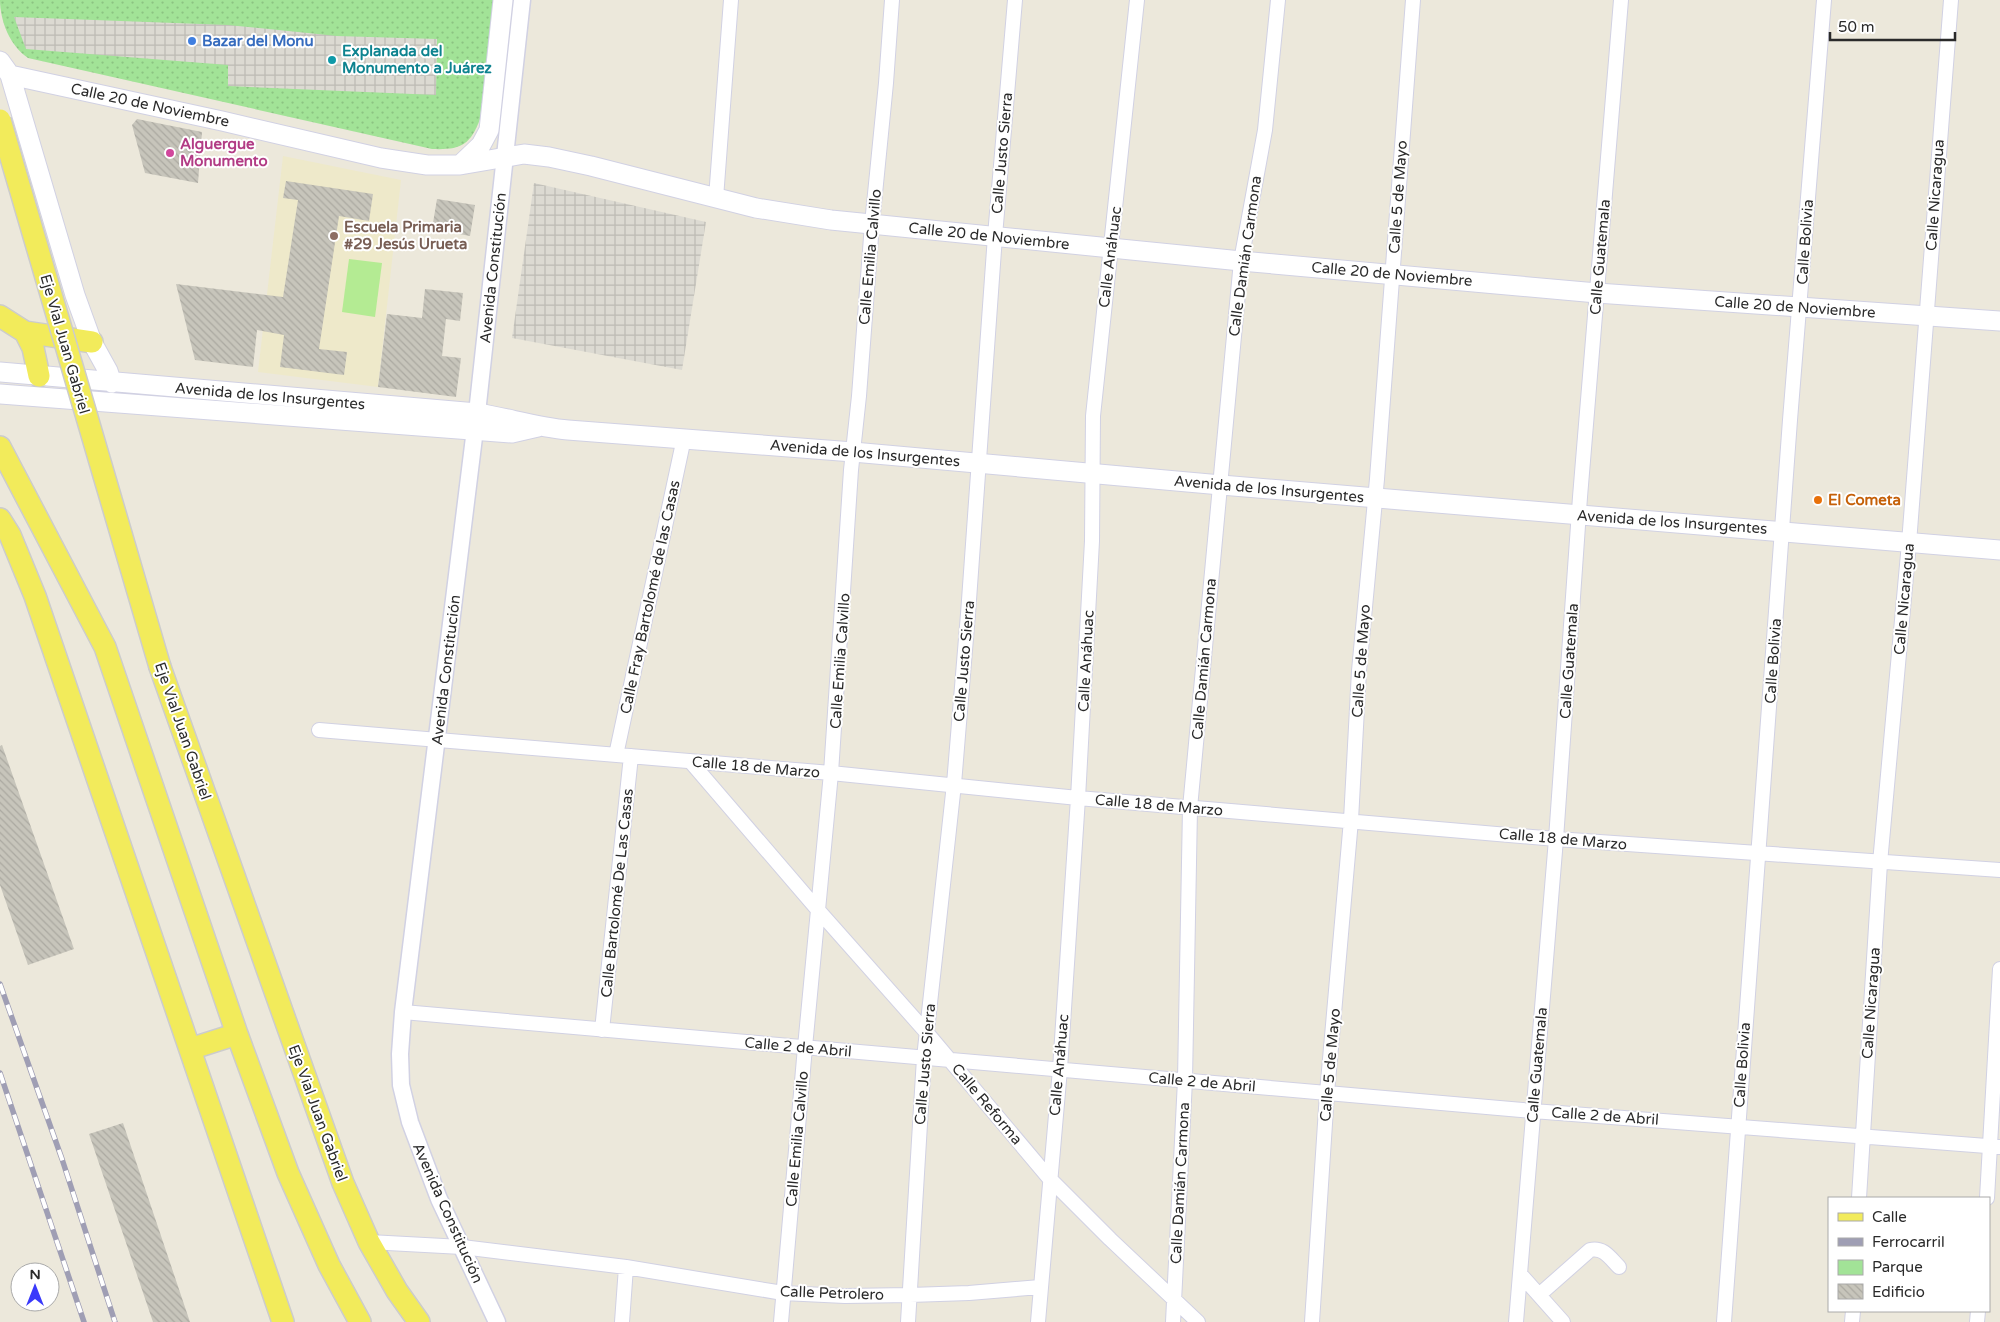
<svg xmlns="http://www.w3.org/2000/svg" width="2000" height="1322" font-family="'Varela Round',sans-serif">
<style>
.education{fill:#eee9ca}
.green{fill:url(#green-dots)}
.pitch{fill:#b4eb93}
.plaza{fill:url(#plaza-grid)}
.building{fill:url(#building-back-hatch)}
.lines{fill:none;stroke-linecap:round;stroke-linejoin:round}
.minor-casing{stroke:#d1d1e3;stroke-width:16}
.tertiary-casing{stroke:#d1d1e3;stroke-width:19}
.secondary-casing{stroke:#d1d1e3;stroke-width:21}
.primary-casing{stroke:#ccc;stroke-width:24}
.minor{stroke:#fff;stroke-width:14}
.tertiary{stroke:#fff;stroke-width:16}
.secondary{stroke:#fff;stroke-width:19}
.primary{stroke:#f2eb5b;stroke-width:21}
.rail-casing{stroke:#9f9eb4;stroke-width:5.5}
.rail{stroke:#fff;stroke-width:4;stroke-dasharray:11;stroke-linecap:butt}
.primary-bridge-casing{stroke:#ccc;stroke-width:24;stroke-linecap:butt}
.primary-bridge{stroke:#f2eb5b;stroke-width:21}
.shop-dot{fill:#3f7fe0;stroke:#fff;stroke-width:2}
.culture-dot{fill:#0f9aa8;stroke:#fff;stroke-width:2}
.hotel-dot{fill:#d1479c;stroke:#fff;stroke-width:2}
.education-dot{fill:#8d6e63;stroke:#fff;stroke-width:2}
.food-dot{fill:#e8710a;stroke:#fff;stroke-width:2}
.labels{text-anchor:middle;stroke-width:4;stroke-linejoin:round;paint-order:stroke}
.shop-label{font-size:15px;font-weight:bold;fill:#366cbe;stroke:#fff;text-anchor:start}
.culture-label{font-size:15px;font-weight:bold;fill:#0d838f;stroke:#fff;text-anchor:start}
.street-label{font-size:15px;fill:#2a2a2a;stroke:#fff}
.hotel-label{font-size:15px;font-weight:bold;fill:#b23c85;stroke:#fff;text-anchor:start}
.education-label{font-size:15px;font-weight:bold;fill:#785e54;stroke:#fff;text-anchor:start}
.food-label{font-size:15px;font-weight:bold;fill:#c56008;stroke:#fff;text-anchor:start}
</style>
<defs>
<pattern id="green-dots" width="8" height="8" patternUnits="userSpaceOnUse" patternTransform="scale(1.25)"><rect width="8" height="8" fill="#a2e397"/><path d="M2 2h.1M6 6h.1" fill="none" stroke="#8cc382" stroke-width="1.8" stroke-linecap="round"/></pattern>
<pattern id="plaza-grid" width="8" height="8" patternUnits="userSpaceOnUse" patternTransform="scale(1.25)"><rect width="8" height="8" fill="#dcdad2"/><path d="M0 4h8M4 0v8" fill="none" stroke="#bdbbb4"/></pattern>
<pattern id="building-back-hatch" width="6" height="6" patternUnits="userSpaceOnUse" patternTransform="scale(1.25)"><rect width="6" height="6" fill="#c7c5bb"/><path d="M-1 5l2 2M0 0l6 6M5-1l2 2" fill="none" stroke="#aba9a1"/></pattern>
</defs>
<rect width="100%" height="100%" fill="#ece8db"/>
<path class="education" d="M283 156 401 180 378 387 258 372Z"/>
<path class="green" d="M0 0H494L480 119C470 146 460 150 432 149L28 58C10 46 0 21 0 0Z"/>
<path class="pitch" d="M349 259 382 263 375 317 342 312Z"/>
<path class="plaza" d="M14 17 228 25 337 36 437 39 436 95 228 86V65L26 49Z
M534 183 706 222 682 370 512 338Z"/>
<path class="building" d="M137 119 202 132 198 183 145 173 132 125Z
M286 181 373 194 369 221 339 216 319 349 347 352 344 375 280 367 284 335 257 330 253 367 195 360 176 284 283 297 298 200 283 198Z
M437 199 475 205 470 236 432 229Z
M425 289 463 293 460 321 446 319 442 356 461 358 456 397 378 387 387 314 422 318Z
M2 745 74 949 28 965 0 885V746Z
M123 1123 190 1322H153L89 1134Z"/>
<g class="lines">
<defs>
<path id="minor" d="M716 198 731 0
M319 730 831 773 1078 798 1556 839 2000 870
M616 755 684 438
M690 761 818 910 927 1033 1049 1178 1110 1239 1198 1322
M403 1012 1533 1111 2000 1147
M602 1030 631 756
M1859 1198 1880 863 1909 543 1951 0
M1987 1198 2000 969
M369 1242 462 1247 626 1267 783 1293 845 1296 910 1295 969 1293 1040 1287
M1521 1275 1563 1322
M1539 1295 1590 1250C1604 1247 1610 1258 1619 1267
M622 1322 626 1267
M781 1322 805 1047 831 773 851 470 859 396 872 224 886 83 892 0
M908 1322 924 1058 954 784 968 614 995 236 1015 0
M1038 1322 1060 1069 1078 798 1092 541 1093 416 1137 0
M1173 1322 1185 1080 1190 808 1241 261 1265 130 1278 0
M1312 1322 1327 1093 1351 820 1359 671 1377 479 1413 0
M1516 1322 1556 839 1580 497 1621 0
M1724 1322 1790 420 1824 0
M1852 1322 1853 1311
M1977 1322 1978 1311"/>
<path id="tertiary" d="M497 1322 439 1199 410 1122 401 1085 400 1054 403 1012 477 413 522 0"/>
<path id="secondary" d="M0 61 10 75 75 295 92 342 108 371 112 383
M10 75 222 121 381 158 427 165H460L524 154 549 157 591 166 756 208 831 220 1241 261 1597 293 2000 321
M460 165 481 145 489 130 503 0
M0 372 477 413C508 418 537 427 568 430L853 452 1221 485 2000 550
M0 394 512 433 538 427"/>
<path id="primary" d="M0 316 25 332 92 342
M25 332 33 348 39 376
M0 447 105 647 237 1034 288 1173 329 1265 360 1322
M0 519 10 535 35 596 283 1322
M160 667 343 1183 369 1242 397 1291 419 1322
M190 1049 237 1034"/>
</defs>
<use href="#minor" class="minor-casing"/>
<use href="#tertiary" class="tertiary-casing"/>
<use href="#secondary" class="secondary-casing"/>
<use href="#primary" class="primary-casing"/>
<use href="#minor" class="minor"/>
<use href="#tertiary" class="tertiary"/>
<use href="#secondary" class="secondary"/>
<use href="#primary" class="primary"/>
<defs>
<path id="rail" d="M0 984 62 1159 115 1322
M0 1073 84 1322"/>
</defs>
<use href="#rail" class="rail-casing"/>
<use href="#rail" class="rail"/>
<defs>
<path id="primary-bridge" d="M0 120 160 667"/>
</defs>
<use href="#primary-bridge" class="primary-bridge-casing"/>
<use href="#primary-bridge" class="primary-bridge"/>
</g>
<circle class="shop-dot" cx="192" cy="41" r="5"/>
<circle class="culture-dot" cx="332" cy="60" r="5"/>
<circle class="hotel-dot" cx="170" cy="153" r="5"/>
<circle class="education-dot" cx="334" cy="236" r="5"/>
<circle class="food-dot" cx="1818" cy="500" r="5"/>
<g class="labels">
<g class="shop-label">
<text x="202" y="46">Bazar del Monu</text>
</g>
<g class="culture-label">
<text x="342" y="56">Explanada del<tspan x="342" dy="17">Monumento a Juárez</tspan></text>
</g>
<g class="street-label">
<text transform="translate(150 105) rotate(12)" y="5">Calle 20 de Noviembre</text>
<text transform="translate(1002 153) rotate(-85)" y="5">Calle Justo Sierra</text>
<text transform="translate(1935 195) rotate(-86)" y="5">Calle Nicaragua</text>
<text transform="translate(1398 197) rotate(-86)" y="5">Calle 5 de Mayo</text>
<text transform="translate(989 236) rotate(6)" y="5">Calle 20 de Noviembre</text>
<text transform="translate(1805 242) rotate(-86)" y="5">Calle Bolivia</text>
<text transform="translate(1245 256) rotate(-82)" y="5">Calle Damián Carmona</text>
<text transform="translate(870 257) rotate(-85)" y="5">Calle Emilia Calvillo</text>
<text transform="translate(1110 257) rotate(-83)" y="5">Calle Anáhuac</text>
<text transform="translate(1600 257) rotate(-85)" y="5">Calle Guatemala</text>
<text transform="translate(493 268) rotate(-84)" y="5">Avenida Constitución</text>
<text transform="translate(1392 274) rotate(5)" y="5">Calle 20 de Noviembre</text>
<text transform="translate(1795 307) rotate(4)" y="5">Calle 20 de Noviembre</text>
<text transform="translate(65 344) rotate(74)" y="5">Eje Vial Juan Gabriel</text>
<text transform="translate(270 396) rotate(5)" y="5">Avenida de los Insurgentes</text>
<text transform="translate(865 453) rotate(5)" y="5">Avenida de los Insurgentes</text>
<text transform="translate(1269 489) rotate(5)" y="5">Avenida de los Insurgentes</text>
<text transform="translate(1672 522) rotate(4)" y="5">Avenida de los Insurgentes</text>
<text transform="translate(650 597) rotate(-78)" y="5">Calle Fray Bartolomé de las Casas</text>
<text transform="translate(1904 599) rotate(-85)" y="5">Calle Nicaragua</text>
<text transform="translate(1204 659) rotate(-85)" y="5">Calle Damián Carmona</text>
<text transform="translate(840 661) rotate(-86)" y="5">Calle Emilia Calvillo</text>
<text transform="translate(964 661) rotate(-85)" y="5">Calle Justo Sierra</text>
<text transform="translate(1086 661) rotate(-87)" y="5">Calle Anáhuac</text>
<text transform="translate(1361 661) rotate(-86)" y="5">Calle 5 de Mayo</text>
<text transform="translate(1569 661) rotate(-86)" y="5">Calle Guatemala</text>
<text transform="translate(1773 661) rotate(-86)" y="5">Calle Bolivia</text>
<text transform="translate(446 670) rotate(-83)" y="5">Avenida Constitución</text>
<text transform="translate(183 731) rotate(71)" y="5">Eje Vial Juan Gabriel</text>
<text transform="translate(756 767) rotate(5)" y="5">Calle 18 de Marzo</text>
<text transform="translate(1159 805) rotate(5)" y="5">Calle 18 de Marzo</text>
<text transform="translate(1563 839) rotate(5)" y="5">Calle 18 de Marzo</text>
<text transform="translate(617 893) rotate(-84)" y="5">Calle Bartolomé De Las Casas</text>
<text transform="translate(1871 1003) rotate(-86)" y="5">Calle Nicaragua</text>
<text transform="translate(798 1047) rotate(5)" y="5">Calle 2 de Abril</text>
<text transform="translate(925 1064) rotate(-85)" y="5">Calle Justo Sierra</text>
<text transform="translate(1059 1065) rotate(-85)" y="5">Calle Anáhuac</text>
<text transform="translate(1330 1065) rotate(-85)" y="5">Calle 5 de Mayo</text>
<text transform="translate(1537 1065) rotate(-85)" y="5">Calle Guatemala</text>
<text transform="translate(1742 1065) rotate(-86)" y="5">Calle Bolivia</text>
<text transform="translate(1202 1082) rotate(5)" y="5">Calle 2 de Abril</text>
<text transform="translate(987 1104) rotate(50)" y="5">Calle Reforma</text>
<text transform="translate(318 1113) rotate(70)" y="5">Eje Vial Juan Gabriel</text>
<text transform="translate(1605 1116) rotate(4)" y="5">Calle 2 de Abril</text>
<text transform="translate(797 1139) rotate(-85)" y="5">Calle Emilia Calvillo</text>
<text transform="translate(1180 1183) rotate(-87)" y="5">Calle Damián Carmona</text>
<text transform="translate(448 1213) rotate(66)" y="5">Avenida Constitución</text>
<text transform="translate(832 1293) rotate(2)" y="5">Calle Petrolero</text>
</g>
<g class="hotel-label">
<text x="180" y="149">Alguergue<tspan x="180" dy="17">Monumento</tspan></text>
</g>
<g class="education-label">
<text x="344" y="232">Escuela Primaria<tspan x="344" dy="17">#29 Jesús Urueta</tspan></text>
</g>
<g class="food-label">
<text x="1828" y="505">El Cometa</text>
</g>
</g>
<rect x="1828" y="1197" width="162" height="115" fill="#ffffff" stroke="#aaaaaa"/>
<rect x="1838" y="1213" width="25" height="8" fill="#f2eb5b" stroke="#aaaaaa"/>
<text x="1872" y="1222" font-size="15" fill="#2a2a2a">Calle</text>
<rect x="1838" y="1238" width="25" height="8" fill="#9f9eb4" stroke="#aaaaaa"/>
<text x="1872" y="1247" font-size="15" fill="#2a2a2a">Ferrocarril</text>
<rect x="1838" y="1260" width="25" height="15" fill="#a2e397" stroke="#aaaaaa"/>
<text x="1872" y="1272" font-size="15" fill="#2a2a2a">Parque</text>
<rect x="1838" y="1284" width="25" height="15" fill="url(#building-back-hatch)" stroke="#aaaaaa"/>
<text x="1872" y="1297" font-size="15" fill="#2a2a2a">Edificio</text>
<g transform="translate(35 1287)"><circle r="24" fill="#ffffff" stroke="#aaaaaa"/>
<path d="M0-4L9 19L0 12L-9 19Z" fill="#3a39fb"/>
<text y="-8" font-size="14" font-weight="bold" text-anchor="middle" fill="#2a2a2a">N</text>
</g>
<path d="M1830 32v8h125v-8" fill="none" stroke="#2a2a2a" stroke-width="2.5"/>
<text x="1838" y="32" font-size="15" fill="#2a2a2a" stroke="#ffffff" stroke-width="4" paint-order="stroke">50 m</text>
</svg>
